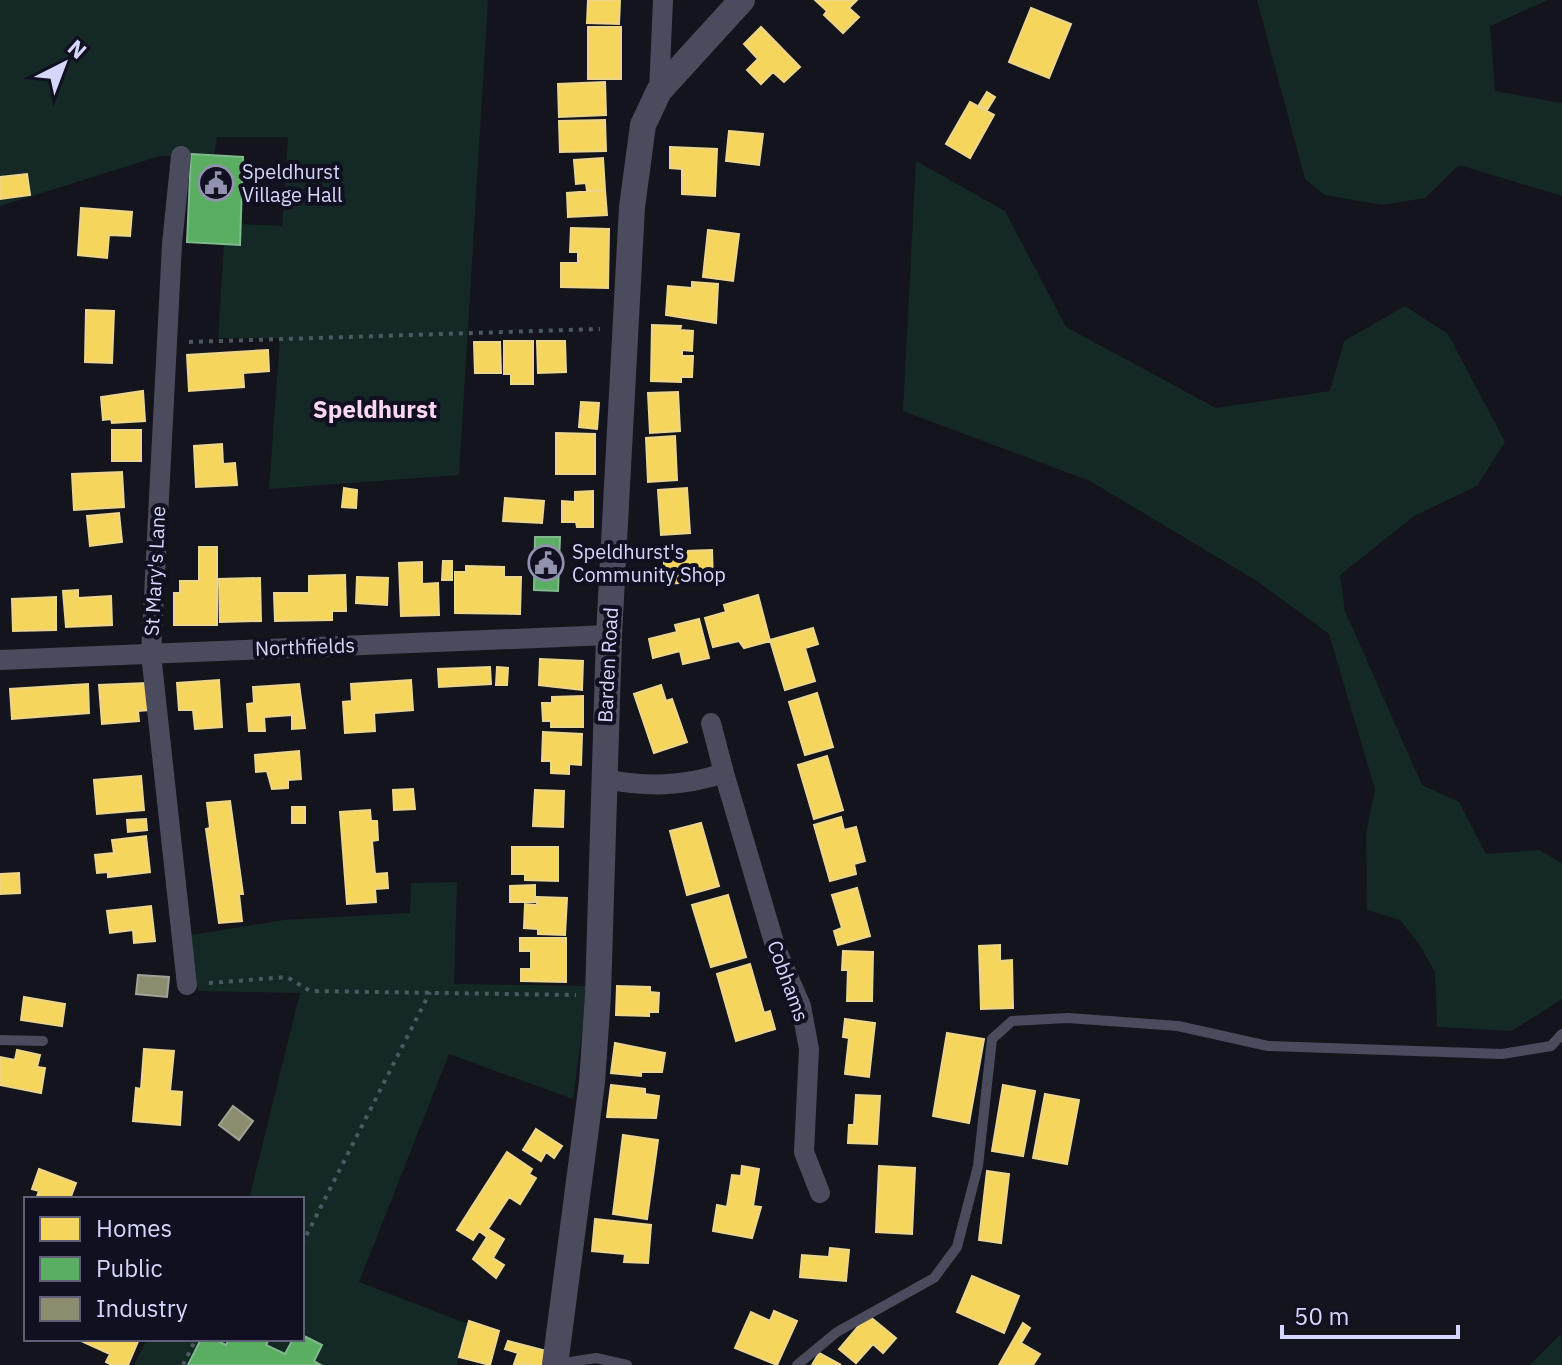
<svg xmlns="http://www.w3.org/2000/svg" width="1562" height="1365" font-family="'IBM Plex Sans',sans-serif">
<style>
.green{fill:#142826}
.homes{fill:#f6d55c;stroke:#ecd58c;stroke-width:2}
.public{fill:#5aae61;stroke:#7fba8f;stroke-width:2}
.industry{fill:#8c8c6e;stroke:#a2a298;stroke-width:2}
.lines{fill:none;stroke-linecap:round;stroke-linejoin:round}
.path{stroke:#4b5961;stroke-width:4;stroke-dasharray:4 6;stroke-linecap:butt}
.service{stroke:#4a4b5d;stroke-width:10}
.minor{stroke:#4a4b5d;stroke-width:20}
.tertiary{stroke:#4a4b5d;stroke-width:26}
.labels{text-anchor:middle;stroke-width:8;stroke-linejoin:round;paint-order:stroke}
.poi-label{font-size:20px;fill:#d5d6fb;stroke:#111021;text-anchor:start}
.street-label{font-size:20px;fill:#d5d6fb;stroke:#111021}
.quarter-label{font-size:24px;font-weight:bold;fill:#fbd7f3;stroke:#111021}
</style>
<rect width="100%" height="100%" fill="#14141d"/>
<path class="green" d="M0 0H488L459 475 269 489 280 338H218L224 244 240 224 282 226 288 137H217L214 156H160L0 206Z
M1257 0H1548L1490 26 1495 91 1562 103V196L1459 165 1425 198 1382 205 1325 195 1305 179Z
M916 161 1005 211 1066 327 1216 408 1330 391 1344 341 1405 306 1448 334 1505 442 1477 486 1414 516 1340 575 1345 611 1422 785 1459 802 1486 854 1539 850 1562 863V999L1512 1031 1437 1027 1435 972 1419 944 1400 920 1367 910 1366 834 1375 789 1329 634 1257 581 1090 481 903 411Z
M457 882 454 984 588 986 573 1099 449 1054 359 1282 468 1324 457 1365H134L147 1339H302V1199H249L300 993 198 991 191 935 284 920 410 913 411 883Z
M1561 1334 1562 1365H1530Z"/>
<path class="homes" d="M588 0H620L619 24 587 23Z
M815 0H857L849 8 859 17 843 33 824 15 827 11Z
M1031 8 1071 24 1049 78 1009 62Z
M588 27H621V79H588Z
M761 27 800 67 784 82 773 72 761 84 747 70 758 59 744 44Z
M605 82 606 115 559 117 558 84Z
M987 92 995 97 987 110 979 105Z
M970 102 994 115 970 158 946 144Z
M605 120 606 151 560 152 559 121Z
M729 131 763 134 759 165 726 161Z
M670 147 717 149 715 196 682 194V169L670 168Z
M603 158 605 190 587 191 586 183 576 184 574 160Z
M27 174 30 195 0 199V177Z
M605 190 607 215 568 217 567 193Z
M81 208 132 212 130 236 109 235 107 258 78 255Z
M571 228 609 229 608 288 561 287V263H578V252H570Z
M708 230 739 234 733 281 703 277Z
M692 282 718 284 716 323 666 315 668 286 692 288Z
M86 310 114 311 112 363 85 362Z
M652 325 681 326 680 330 693 331 692 351 682 350V356H693L692 377H681V382L651 381Z
M504 341H533V384H511V374H504Z
M537 341H565L566 372 538 373Z
M474 342H500L501 373H475Z
M268 350 269 371 243 373 244 387 189 391 187 355Z
M143 391 145 421 112 423 111 419 103 420 101 397Z
M678 392 680 431 650 433 648 393Z
M581 402 599 403 597 429 579 427Z
M112 430H141V461H112Z
M556 433 595 434V474H556Z
M675 436 677 480 648 482 646 438Z
M222 444 223 464 235 463 237 485 196 487 194 446Z
M122 472 124 507 74 510 72 474Z
M344 488 357 490 356 508 342 507Z
M687 488 690 533 661 535 658 490Z
M593 491V527H577L576 522H562V501L575 502V492Z
M505 498 544 501 542 523 503 521Z
M119 513 122 542 90 546 87 516Z
M199 547H217V625H174V593H180V581H199Z
M712 550 713 581 664 584V560H686L685 551Z
M443 561H452V580H442Z
M422 562V584L438 583 439 615 401 616 399 563Z
M466 566 504 567V577H521L520 614 455 613V572H466Z
M345 575 346 611H332V620L275 621 274 593H309V576Z
M357 577 388 578 387 605 356 603Z
M260 578 261 621 220 622 219 579Z
M78 590V598L111 596 112 625 66 627 63 591Z
M758 595 770 641 744 648 739 641 713 647 705 618 726 612 724 605Z
M56 597V630L13 631 12 599Z
M699 619 709 658 683 664 680 651 653 658 649 639 677 632 675 625Z
M813 628 818 644 805 648 815 681 785 690 770 640Z
M540 659 583 661 582 690 539 685Z
M490 667 491 684 439 687 438 669Z
M497 667 508 668 507 685H496Z
M219 680 222 727 195 729 193 710H179L177 683Z
M411 680 413 710 374 713 375 731 345 733 343 702 352 701 351 684Z
M147 683 149 710 138 711 139 721 102 724 99 685Z
M88 684 89 713 12 719 10 689Z
M299 684 305 728 292 729V715L264 717 265 731H249L247 704 254 703 253 687Z
M661 685 666 701 672 699 687 742 654 753 634 694Z
M817 693 833 747 805 755 789 702Z
M583 696V727H551V721H543L542 703H552V697Z
M543 732 582 734 581 765 569 764V774L551 773V761H542Z
M299 751 301 779 288 780V788L272 789 267 771 256 772 255 755Z
M827 756 843 810 814 819 798 765Z
M141 776 144 810 97 814 94 780Z
M413 789 415 809 394 810 393 790Z
M535 790 564 791 563 827 533 826Z
M230 801 243 894H239L242 921 219 923 206 829 210 828 207 803Z
M292 807H305V823H292Z
M370 810 371 821H377L378 840 372 841 375 874 387 873 388 888 375 889 376 902 347 904 340 812Z
M841 817 844 830 856 827 865 861 854 864 856 874 830 881 814 825Z
M146 819 147 830 128 832 127 820Z
M701 823 719 886 687 895 670 831Z
M146 836 150 872 108 877V872L97 873 95 855 114 853 112 840Z
M512 847H558V881L525 880V874H512Z
M19 873 20 893 0 894V874Z
M535 885V902H510V886Z
M857 888 870 936 838 945 834 931 842 928 832 895Z
M728 895 746 957 711 967 692 905Z
M537 897 567 898 565 935 538 934V929L524 928 525 904 537 905Z
M151 906 155 941 134 943 133 930 110 933 107 911Z
M520 938H566V982L521 981V969H531V951H520Z
M1000 945V961L1012 960 1013 1008 981 1009 979 946Z
M843 951 873 952 872 1001H847L848 970H842Z
M750 964 764 1013 770 1011 775 1029 736 1041 717 974Z
M617 986 650 987V992L659 993 658 1012H649V1016L616 1015Z
M24 997 65 1004 62 1026 21 1020Z
M845 1019 875 1023 869 1077 845 1074 849 1038 843 1037Z
M947 1033 984 1039 969 1123 933 1116Z
M615 1043 665 1053 662 1072H641V1076L611 1073Z
M144 1049 174 1051 170 1091 182 1092 180 1125 133 1121 136 1088 141 1089Z
M17 1050 40 1055 37 1067 45 1068 41 1093 0 1085V1057L15 1060Z
M611 1085 645 1089V1094L659 1096 656 1118 607 1117Z
M1003 1085 1035 1091 1023 1156 992 1151Z
M1045 1094 1079 1100 1067 1164 1033 1158Z
M856 1095 880 1096 877 1144 848 1143 849 1125H854Z
M536 1129 562 1146 554 1158 546 1152 541 1161 523 1150Z
M623 1135 658 1140 647 1219 613 1214Z
M507 1152 532 1169 529 1174 536 1178 520 1204 509 1197 488 1229 504 1239 493 1258 504 1265 496 1278 473 1259 487 1237 479 1231 473 1240 457 1230Z
M742 1166 759 1169 753 1206 761 1207 752 1238 713 1231 717 1205 727 1207 732 1175 741 1176Z
M879 1166 915 1168 912 1234 876 1232Z
M39 1169 76 1183 70 1199H36L39 1191 32 1189Z
M987 1171 1009 1174 1001 1243 979 1240Z
M595 1219 651 1225 648 1263 624 1262 625 1254 592 1251Z
M830 1248 849 1250 846 1281 800 1277 802 1255 829 1257Z
M972 1276 1019 1296 1004 1333 957 1312Z
M774 1311 797 1321 777 1365 735 1348 751 1312 770 1321Z
M868 1315 896 1338 883 1353 873 1344 856 1363 839 1349Z
M469 1321 499 1331 490 1365 459 1357Z
M1023 1323 1030 1328 1021 1343 1040 1354 1033 1365H999Z
M77 1339H139L128 1365H112L106 1362 110 1354Z
M508 1341 550 1352 545 1365 514 1364 518 1353 505 1349Z
M819 1353 841 1365H812Z"/>
<path class="public" d="M191 154 243 157 240 245 187 242Z
M535 537H560L558 591 534 590Z
M302 1335 322 1345 314 1361 321 1365H188L201 1339H214L226 1345 229 1339H269L266 1345 285 1354 293 1339H302Z"/>
<path class="industry" d="M138 975 169 977 167 997 136 994Z
M233 1106 253 1121 239 1140 219 1125Z"/>
<g class="lines">
<path class="path" d="M189 342 600 329
M209 983 287 977 310 991 576 995
M302 1244 430 992
M183 1365 196 1339"/>
<path class="service" d="M0 1040 43 1041
M558 1364 596 1358 627 1365
M797 1365 837 1332 934 1278 957 1247 978 1166 992 1039 1012 1021 1068 1018 1178 1026 1268 1046 1502 1054 1551 1046 1562 1034"/>
<path class="minor" d="M659 91 663 0
M181 156 172 244 151 654 187 985
M0 660 609 635
M711 723 724 773
M603 779C647 787 682 787 724 773L776 949 801 1006 809 1049 804 1152 820 1193"/>
<path class="tertiary" d="M555 1365 592 1082 598 995 609 635 632 207 643 125 659 91 742 0"/>
</g>
<defs>
<symbol id="civic-ring" viewBox="-11 -11 22 22"><circle r="9.5" fill="#111021" stroke="#9192ad" stroke-width="1.5"/><path d="M-.6-6.5H3V-4.5H.6V-3L4-1V1h2V6H-6V1h2V-1L-.6-3ZM-1.2 2.5V6h2.4V2.5Z" fill="#9192ad"/></symbol>
</defs>
<g fill-rule="evenodd">
<use href="#civic-ring" x="196" y="163" width="40" height="40"/>
<use href="#civic-ring" x="526" y="543" width="40" height="40"/>
</g>
<g class="labels">
<g class="poi-label">
<text x="242" y="179">Speldhurst<tspan x="242" dy="23">Village Hall</tspan></text>
<text x="572" y="559">Speldhurst's<tspan x="572" dy="23">Community Shop</tspan></text>
</g>
<g class="street-label">
<text transform="translate(155 571) rotate(-87)" y="7">St Mary's Lane</text>
<text transform="translate(305 647) rotate(-2)" y="7">Northfields</text>
<text transform="translate(608 665) rotate(-87)" y="7">Barden Road</text>
<text transform="translate(788 981) rotate(70)" y="7">Cobhams</text>
</g>
<g class="quarter-label">
<text x="375" y="418">Speldhurst</text>
</g>
</g>
<rect x="24" y="1197" width="280" height="144" fill="#111021" stroke="#5f5f78" stroke-width="2"/>
<rect x="40" y="1217" width="40" height="24" fill="#f6d55c" stroke="#5f5f78" stroke-width="2"/>
<text x="96" y="1237" font-size="24" fill="#d5d6fb">Homes</text>
<rect x="40" y="1257" width="40" height="24" fill="#5aae61" stroke="#5f5f78" stroke-width="2"/>
<text x="96" y="1277" font-size="24" fill="#d5d6fb">Public</text>
<rect x="40" y="1297" width="40" height="24" fill="#8c8c6e" stroke="#5f5f78" stroke-width="2"/>
<text x="96" y="1317" font-size="24" fill="#d5d6fb">Industry</text>
<g transform="translate(64 64) rotate(42)" stroke="#111021" stroke-width="6" paint-order="stroke">
<path d="M0-6L14 30L0 20L-14 30Z" fill="#d5d6fb"/>
<text y="-12" font-size="22" font-weight="bold" text-anchor="middle" fill="#d5d6fb">N</text>
</g>
<path d="M1282 1325v12h176v-12" fill="none" stroke="#d5d6fb" stroke-width="4"/>
<text x="1294" y="1325" font-size="24" fill="#d5d6fb" stroke="#111021" stroke-width="6" paint-order="stroke">50 m</text>
</svg>
